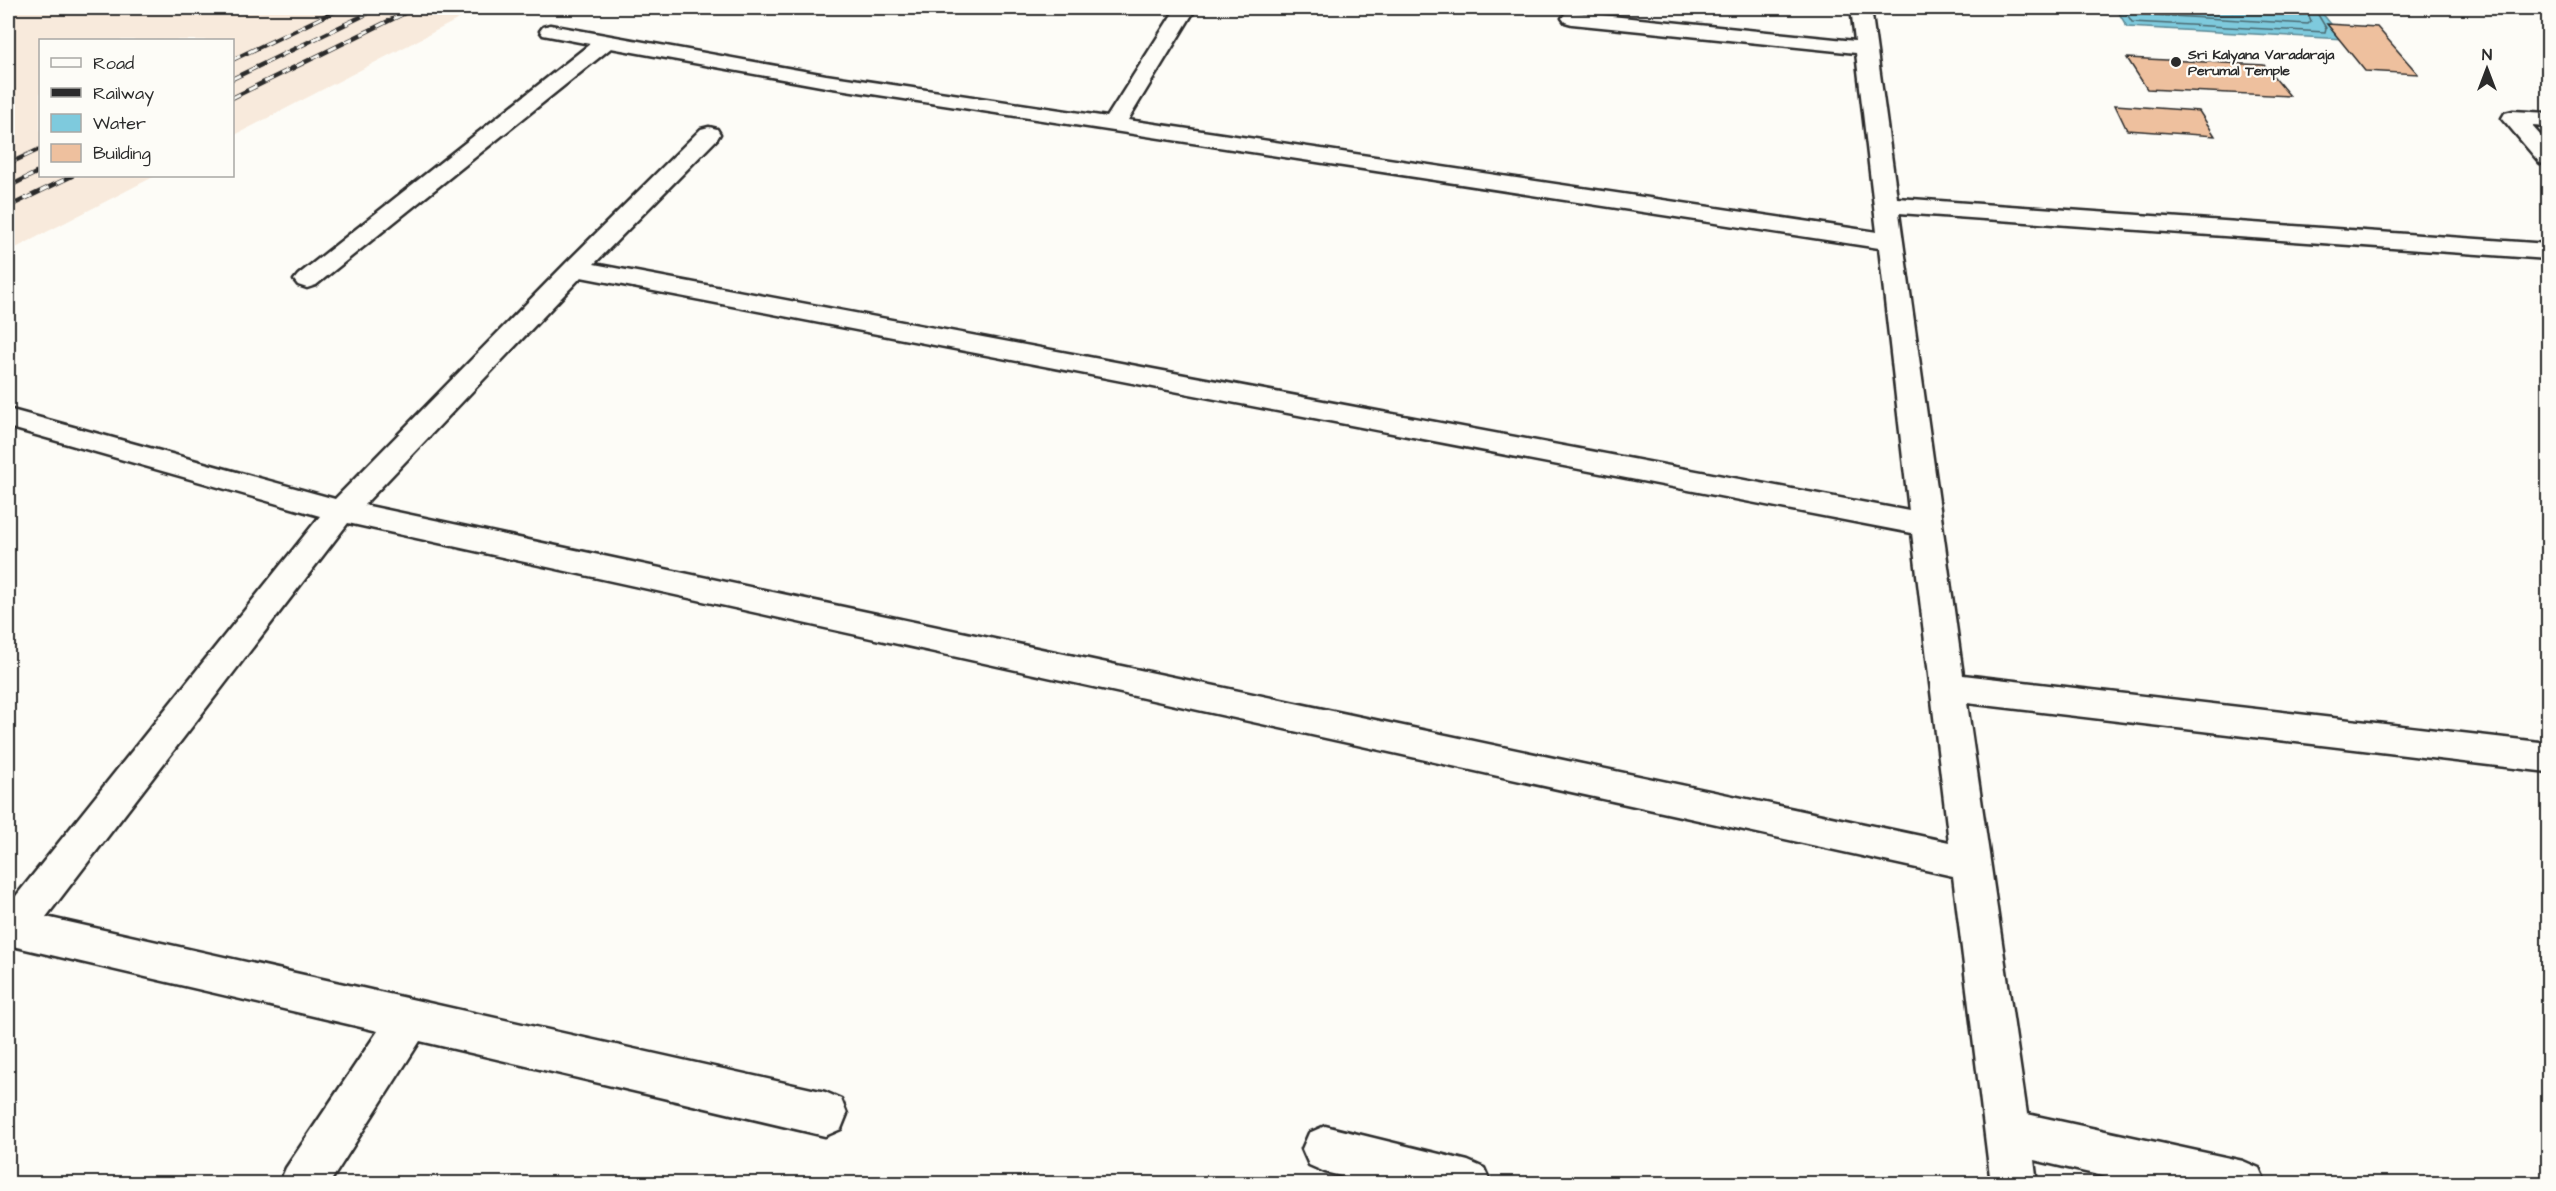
<svg xmlns="http://www.w3.org/2000/svg" width="2556" height="1191" font-family="'Architects Daughter',sans-serif">
<style>
.built{fill:#f8eadc}
.water{fill:#7ecadd;stroke:#5d8a96;stroke-width:1.5}
.lines{fill:none;stroke-linecap:round;stroke-linejoin:round}
.shore{stroke:#4c6b72;stroke-width:1.5}
.building{fill:#eec09e;stroke:#2b2b2b;stroke-width:1.5}
.street-casing{stroke:#2b2b2b;stroke-width:5}
.street{fill:#fdfcf7;fill-rule:evenodd}
.rail-casing{stroke:#2b2b2b;stroke-width:4.5}
.rail{stroke:#fdfcf7;stroke-width:3;stroke-dasharray:9;stroke-linecap:butt}
.poi-dot{fill:#2b2b2b;stroke:#fdfcf7;stroke-width:2}
.labels{text-anchor:middle;stroke-width:4.5;stroke-linejoin:round;paint-order:stroke}
.far-poi-label{font-size:14px;font-weight:bold;fill:#2b2b2b;stroke:#fdfcf7;text-anchor:start}
</style>
<rect width="100%" height="100%" fill="#fdfcf7"/>
<filter id="ink" filterUnits="userSpaceOnUse"><feTurbulence type="fractalNoise" baseFrequency=".0167" numOctaves="2"/><feDisplacementMap in="SourceGraphic" scale="12" xChannelSelector="R" yChannelSelector="G"/><feConvolveMatrix kernelMatrix="1 2 1 2 8 2 1 2 1" color-interpolation-filters="sRGB"/></filter>
<g filter="url(#ink)">
<path class="built" d="M8 8H480L233 136 232 40H40V176H155L8 252Z"/>
<path class="water" d="M2116 8H2318L2343 39 2127 27Z"/>
<g class="lines">
<path class="shore" d="M2123 8 2132 22 2325 32 2326 28 2314 8
M2131 8 2137 14 2308 24 2311 21 2306 8
M2175 8 2295 14 2297 8"/>
</g>
<path class="building" d="M2327 24 2377 27 2418 74 2365 71Z
M2127 58 2264 65 2290 96 2147 89Z
M2115 105 2199 111 2215 136 2127 130Z"/>
<g class="lines">
<defs>
<path id="street" d="M1176 8H1196L1128 120 1877 232 1856 53 1572 24 1565 22 1562 18 1565 14 1572 12 1855 41 1851 8H1871L1897 198 2548 244V259L1899 213 1963 675 2548 743V772L1967 703 2027 1114 2243 1161 2259 1168 2266 1184H2137L2034 1160 2037 1184H1991L1953 876 348 523 46 917 825 1092 841 1099 847 1114 841 1129 825 1136 420 1041 329 1184H279L286 1168 378 1031 8 945V906L320 516 8 427V409L335 499 566 263 701 129 709 127 717 129 720 134 717 139 594 264 1909 511 1879 248 826 87 611 48 316 285 307 288 298 285 294 280 298 275 590 44 543 35 540 31 543 27 550 25 826 75 1107 117ZM581 277 1912 533 1949 842 364 505Z
M2513 111 2548 113V127L2532 126 2548 144V165L2540 163 2502 118 2505 113Z
M1325 1126 1468 1161 1484 1168 1491 1184H1373L1325 1172 1309 1165 1302 1149 1309 1133Z"/>
</defs>
<use href="#street" class="street-casing"/>
<use href="#street" class="street"/>
<defs>
<path id="rail" d="M232 60 342 8
M232 79 379 8
M232 98 415 8
M8 164 40 149
M8 187 40 171
M8 207 72 176"/>
</defs>
<use href="#rail" class="rail-casing"/>
<use href="#rail" class="rail"/>
</g>
</g>
<circle class="poi-dot" cx="2176" cy="62" r="6"/>
<g class="labels">
<g class="far-poi-label">
<text x="2188" y="59">Sri Kalyana Varadaraja<tspan x="2188" dy="16">Perumal Temple</tspan></text>
</g>
</g>
<rect width="2556" height="1191" fill="none" stroke="#fdfcf7" stroke-width="30"/>
<rect x="15" y="15" width="2526" height="1161" fill="none" stroke="#2b2b2b" stroke-width="2" filter="url(#ink)"/>
<rect x="39" y="39" width="195" height="138" fill="#fdfcf7" stroke="#a9a8a5" stroke-width="1.5"/>
<rect x="51" y="58" width="30" height="9" fill="#fdfcf7" stroke="#a9a8a5" stroke-width="1.5"/>
<text x="93" y="69" font-size="18" fill="#2b2b2b">Road</text>
<rect x="51" y="88" width="30" height="9" fill="#2b2b2b" stroke="#a9a8a5" stroke-width="1.5"/>
<text x="93" y="99" font-size="18" fill="#2b2b2b">Railway</text>
<rect x="51" y="114" width="30" height="18" fill="#7ecadd" stroke="#a9a8a5" stroke-width="1.5"/>
<text x="93" y="129" font-size="18" fill="#2b2b2b">Water</text>
<rect x="51" y="144" width="30" height="18" fill="#eec09e" stroke="#a9a8a5" stroke-width="1.5"/>
<text x="93" y="159" font-size="18" fill="#2b2b2b">Building</text>
<g transform="translate(2487 69)" stroke="#fdfcf7" stroke-width="4.5" paint-order="stroke">
<path d="M0-4.5L10 22L0 15L-10 22Z" fill="#2b2b2b"/>
<text y="-9" font-size="16" font-weight="bold" text-anchor="middle" fill="#2b2b2b">N</text>
</g>
</svg>
